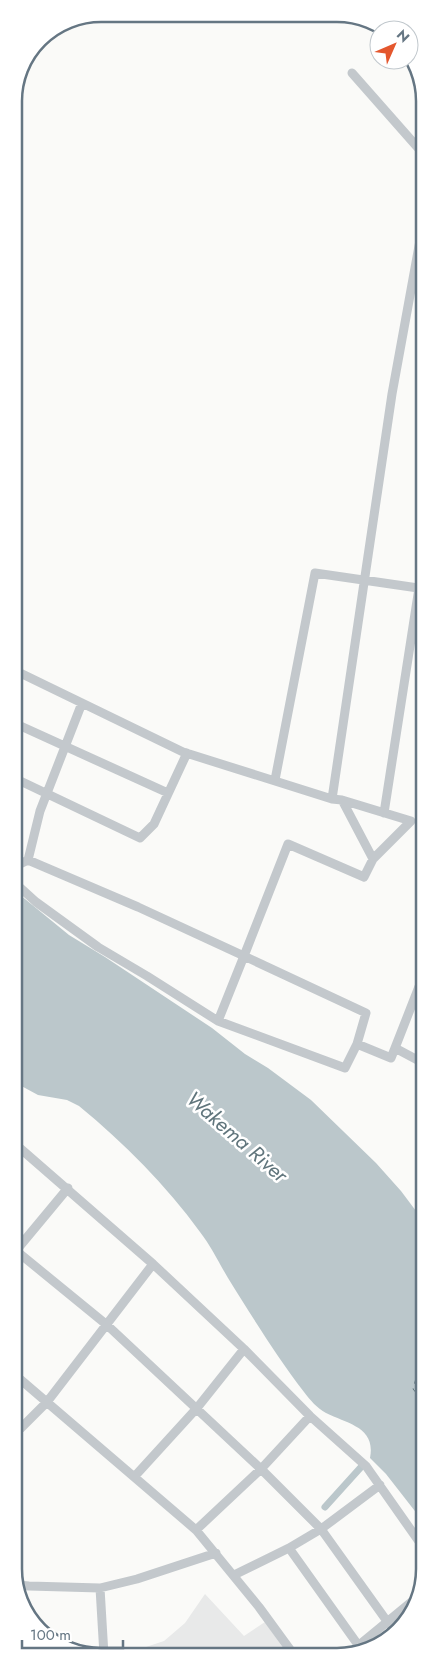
<svg xmlns="http://www.w3.org/2000/svg" width="439" height="1670" font-family="Jost,sans-serif">
<style>
.built{fill:#e8e9e9}
.water{fill:#bbc7cb}
.lines{fill:none;stroke-linecap:round;stroke-linejoin:round}
.canal{stroke:#bbc7cb;stroke-width:7}
.ferry{stroke:#60757c;stroke-width:1;stroke-dasharray:6 5;stroke-linecap:butt}
.minor{stroke:#c3c8cc;stroke-width:9}
.labels{text-anchor:middle;stroke-width:5;stroke-linejoin:round;paint-order:stroke}
.water-label{font-size:21px;font-style:italic;fill:#60757c;stroke:#fff}
.rim{fill:none;stroke:#657683;stroke-width:2.5}
</style>
<rect width="100%" height="100%" fill="#fafaf8"/>
<path class="built" d="M205 1594 244 1636 265 1622 288 1655H150L146 1647 164 1641 185 1623Z"/>
<path class="water" d="M14 890 69 935 105 957 212 1028 245 1054 268 1068 311 1100 376 1163 401 1191 425 1223V1524L386 1474 370 1458C376 1427 348 1424 326 1413 317 1408 310 1400 304 1392 277 1357 251 1315 228 1278 219 1263 211 1246 200 1232 166 1185 124 1143 79 1106L67 1100 38 1095 14 1082Z"/>
<g class="lines">
<path class="canal" d="M325 1507 362 1466"/>
<path class="ferry" d="M425 1346 413 1389 425 1403"/>
<path class="minor" d="M352 73 419 149 424 153
M14 670 183 752 332 799 342 800 411 821 373 859
M14 723 168 793
M14 778 140 838 154 824 187 753
M275 780 315 573 425 589
M332 799 392 394 425 213
M384 813 419 588
M28 860 138 907 244 956 288 844 364 877 373 859 342 800
M14 867 28 860 40 811 82 703
M14 882 36 902 98 947 147 976 218 1021 345 1068 357 1044 366 1013 244 956 218 1021
M425 963 422 979 395 1048 425 1064
M357 1044 391 1058 395 1048
M14 1143 153 1264 244 1349 310 1416 366 1466 425 1550
M14 1249 107 1325 261 1469 321 1529 394 1631
M14 1253 68 1188
M14 1374 196 1530 259 1607 294 1655
M14 1432 21 1428 47 1402 153 1264
M135 1476 197 1408 244 1349
M196 1530 261 1469 310 1416
M289 1548 361 1649
M234 1575 289 1548 321 1529 380 1485
M17 1585 29 1586 100 1588 137 1579 216 1553
M100 1588 104 1655
M347 1655 415 1599"/>
</g>
<g class="labels">
<g class="water-label">
<text transform="translate(237 1137) rotate(41)" y="7">Wakema River</text>
</g>
</g>
<path d="M0 0H439V1670H0ZM101 22H337A79 79 0 0 1 416 101V1569A79 79 0 0 1 337 1648H101A79 79 0 0 1 22 1569V101A79 79 0 0 1 101 22Z" fill="#fff" fill-rule="evenodd"/>
<path class="rim" d="M101 22H337A79 79 0 0 1 416 101V1569A79 79 0 0 1 337 1648H101A79 79 0 0 1 22 1569V101A79 79 0 0 1 101 22Z"/>
<g transform="translate(394 45) rotate(45)"><circle r="24" fill="#ffffff" stroke="#c1c8cd"/>
<path d="M0-4L9 19L0 12L-9 19Z" fill="#e4572e"/>
<text y="-8" font-size="14" font-weight="bold" text-anchor="middle" fill="#657683">N</text>
</g>
<path d="M22 1640v8h101v-8" fill="none" stroke="#657683" stroke-width="2.5"/>
<text x="30" y="1640" font-size="15" fill="#657683" stroke="#ffffff" stroke-width="4" paint-order="stroke">100 m</text>
</svg>
